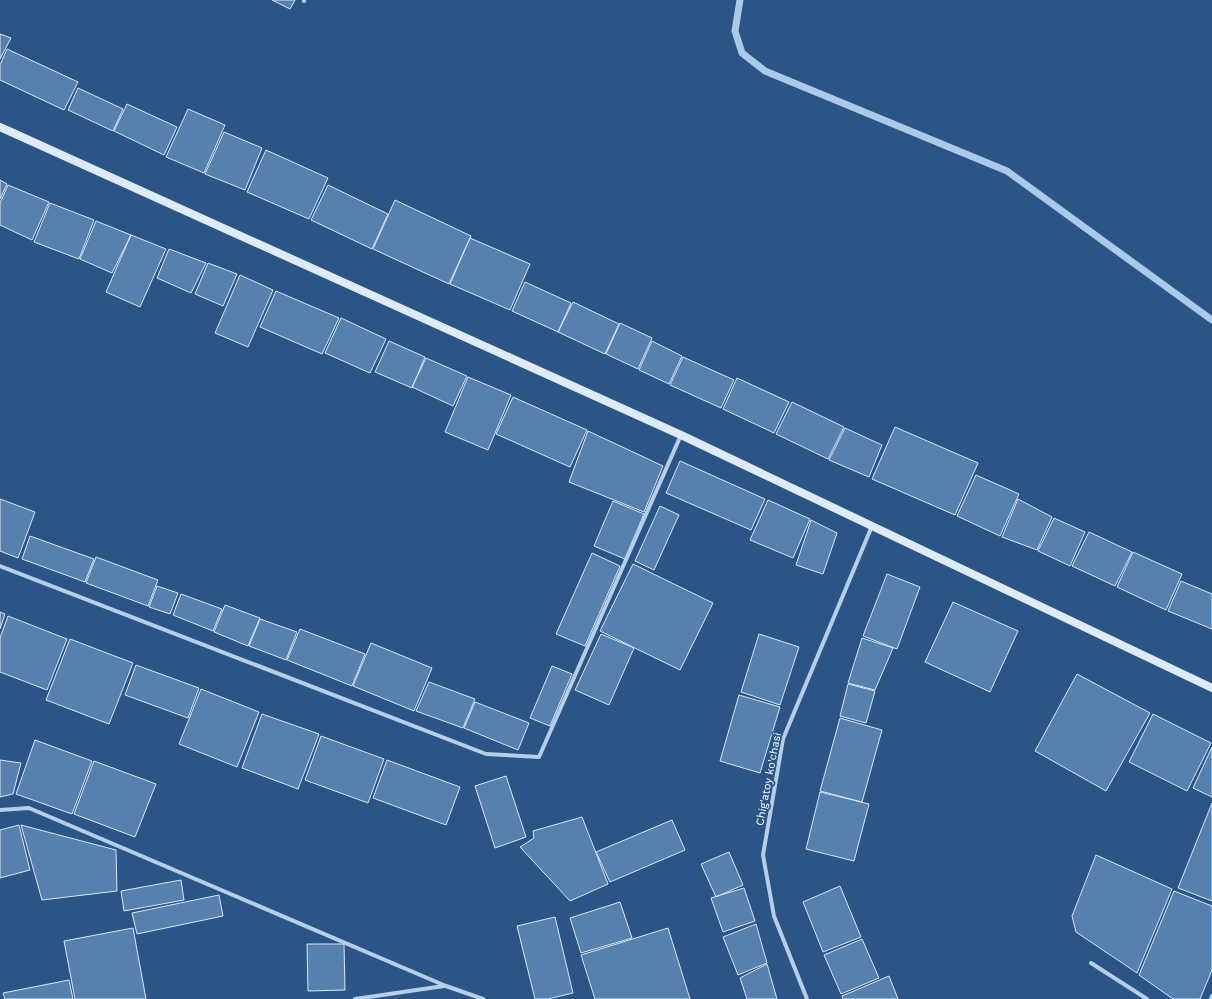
<svg xmlns="http://www.w3.org/2000/svg" width="1212" height="999" font-family="'Work Sans',sans-serif">
<style>
.lines{fill:none;stroke-linecap:round;stroke-linejoin:round}
.stream{stroke:#abc9e8;stroke-width:7}
.building{fill:#5681af;stroke:#d9e7f6}
.street{stroke:#b6cee8;stroke-width:4}
.secondary{stroke:#dfeaf7;stroke-width:8}
.labels{text-anchor:middle;stroke-width:3.5;stroke-linejoin:round;paint-order:stroke}
.street-label{font-size:11px;fill:#fff;stroke:#2a5586}
</style>
<rect width="100%" height="100%" fill="#2a5586"/>
<g class="lines">
<path class="stream" d="M740 0 735 31 742 53 765 71 1007 171 1212 320"/>
</g>
<path class="building" d="M272 0H295L290 9Z
M0 34 11 38 0 59Z
M7 49 78 82 64 110 0 80V65Z
M78 88 123 109 113 131 68 110Z
M127 104 177 127 164 155 114 131Z
M188 109 225 125 204 173 166 157Z
M224 132 262 148 245 190 205 174Z
M266 150 328 178 309 219 247 192Z
M0 180 7 184 0 199Z
M8 185 49 202 32 240 0 225V203Z
M328 185 388 214 372 249 311 220Z
M395 200 471 236 449 284 373 249Z
M50 203 94 220 79 259 34 242Z
M96 221 131 235 112 273 80 259Z
M131 235 166 249 140 307 106 292Z
M470 238 530 264 510 310 450 284Z
M169 249 206 263 191 293 157 278Z
M208 263 237 274 223 306 195 294Z
M240 275 273 290 248 347 215 333Z
M525 282 571 303 558 332 512 311Z
M276 291 339 318 322 354 260 327Z
M573 302 619 324 605 354 558 332Z
M341 318 386 339 370 373 325 353Z
M620 323 652 338 638 369 606 354Z
M389 341 425 357 412 388 375 372Z
M652 341 682 356 669 384 639 370Z
M683 357 734 380 721 408 670 385Z
M426 358 467 376 453 406 412 387Z
M468 377 511 395 488 450 445 432Z
M737 378 789 402 774 433 723 409Z
M513 397 587 430 570 467 496 434Z
M792 402 844 427 828 459 776 434Z
M895 427 978 463 955 515 872 479Z
M845 428 882 445 869 477 829 460Z
M588 431 663 466 644 512 569 482Z
M680 461 765 499 751 530 666 493Z
M976 475 1019 494 1000 536 957 516Z
M0 499 35 512 18 558 0 551Z
M1018 499 1052 517 1037 550 1002 537Z
M768 500 810 519 793 558 750 540Z
M613 501 644 514 625 559 594 546Z
M660 506 679 515 654 570 635 561Z
M1054 518 1085 532 1070 566 1038 551Z
M811 520 837 533 823 574 796 565Z
M1089 532 1132 552 1115 586 1072 566Z
M30 536 94 559 85 582 22 559Z
M1133 552 1182 574 1166 610 1117 587Z
M592 553 620 566 585 646 556 634Z
M96 557 158 580 148 606 86 583Z
M633 564 713 603 680 670 600 631Z
M887 574 920 587 897 649 863 636Z
M1181 581 1212 594V629L1168 611Z
M157 586 178 593 170 614 149 607Z
M181 594 222 609 213 631 173 615Z
M953 602 1018 631 990 692 925 662Z
M225 605 260 618 248 646 214 632Z
M0 612 5 614 0 629Z
M8 616 67 639 47 690 0 672V638Z
M260 619 297 632 286 660 249 646Z
M300 629 365 654 352 686 287 660Z
M601 634 634 648 609 705 575 690Z
M759 634 799 647 780 705 741 692Z
M862 638 893 648 875 690 848 683Z
M70 639 133 663 109 724 46 700Z
M371 643 432 668 414 711 353 686Z
M136 665 199 688 188 718 125 695Z
M552 666 572 674 550 726 530 718Z
M1077 674 1150 713 1106 791 1035 751Z
M429 682 475 699 463 728 416 711Z
M848 684 875 691 866 723 840 716Z
M201 689 259 712 237 767 179 744Z
M739 695 780 707 760 773 720 761Z
M475 702 529 723 518 750 464 728Z
M262 714 319 734 298 789 242 768Z
M1153 714 1211 743 1187 791 1129 762Z
M840 718 882 730 862 802 820 791Z
M321 736 384 759 368 803 305 780Z
M35 740 92 761 72 814 16 794Z
M1212 747V797L1193 788Z
M0 760 21 763 13 794 0 797Z
M387 760 460 787 446 825 373 798Z
M94 761 156 784 135 837 74 814Z
M506 776 526 837 495 848 475 786Z
M820 792 869 804 854 861 806 849Z
M1212 803V901L1178 888Z
M582 817 608 884 570 901 520 847 534 838 533 831Z
M672 820 685 850 610 882 596 852Z
M19 825 30 870 0 878V830Z
M21 825 116 850 117 891 42 900Z
M729 852 743 885 716 897 701 864Z
M1096 855 1172 889 1137 973 1076 932 1072 916Z
M181 880 184 900 124 911 121 891Z
M840 886 861 937 823 952 803 902Z
M744 888 755 921 723 932 711 898Z
M1174 891 1212 906V970L1200 999H1173L1139 975Z
M219 895 223 916 137 934 132 913Z
M620 902 632 938 581 953 570 918Z
M555 917 573 993 548 999H535L517 926Z
M756 924 767 963 738 975 723 937Z
M133 928 146 999H75L64 941Z
M668 928 690 999H595L581 955Z
M862 939 879 978 841 994 824 955Z
M307 944H344L345 990 308 991Z
M767 964 777 999H747L740 978Z
M889 976 898 999H843L842 996Z
M69 980 73 999H5L3 993Z"/>
<g class="lines">
<path class="street" d="M304 1V0
M0 566 486 754 539 757 681 435
M0 810 29 808 446 986 483 999
M1091 963 1147 999
M355 999 444 986
M807 999 774 916 763 855 783 739 872 526
M1211 999 1212 996"/>
<path class="secondary" d="M0 127 681 435 1212 688"/>
</g>
<g class="labels">
<g class="street-label">
<text transform="translate(768 779) rotate(-79)" y="4">Chig'atoy ko'chasi</text>
</g>
</g>
</svg>
